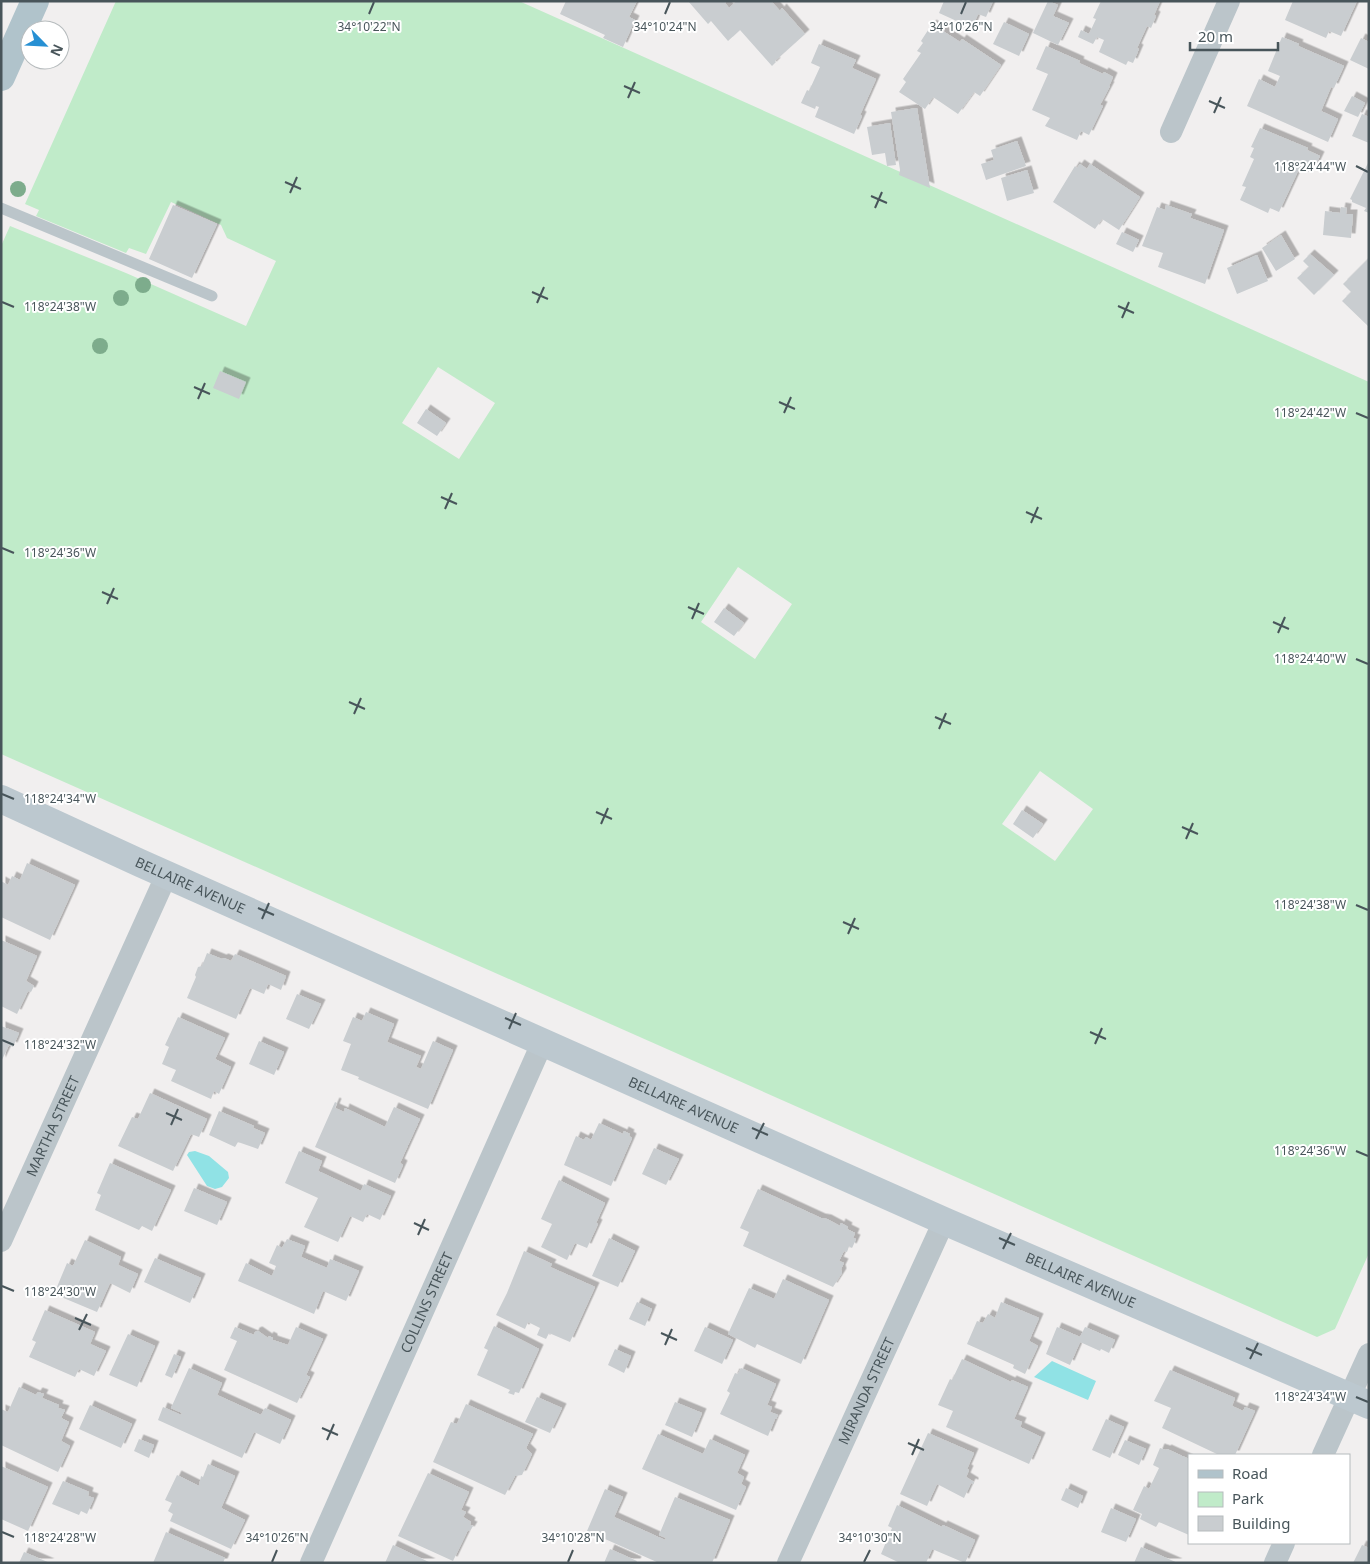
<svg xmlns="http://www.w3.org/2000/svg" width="1370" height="1564" font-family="'Noto Sans',sans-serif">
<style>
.green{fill:#c0ebc9;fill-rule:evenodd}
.water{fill:#90e2e5}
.building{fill:#c9cdd0;filter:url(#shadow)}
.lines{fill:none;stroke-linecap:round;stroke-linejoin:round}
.lane{stroke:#bbc5ca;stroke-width:11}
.street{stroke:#bbc5ca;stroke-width:22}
.secondary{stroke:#bcc8cf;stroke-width:28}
.primary{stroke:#b0c3cb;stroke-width:28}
.tree{fill:#7dac8c}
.ticks{fill:none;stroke:#48555a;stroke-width:2}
.labels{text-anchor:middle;stroke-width:4;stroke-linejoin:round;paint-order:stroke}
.street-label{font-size:14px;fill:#48555a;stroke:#fff}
.ticks-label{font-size:12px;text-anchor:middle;fill:#48555a;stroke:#fff;stroke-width:4;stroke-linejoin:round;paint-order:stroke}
</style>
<defs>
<filter id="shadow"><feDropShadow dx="4.5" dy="-4.5" stdDeviation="0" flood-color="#0004"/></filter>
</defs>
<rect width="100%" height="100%" fill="#f1efef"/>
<path class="green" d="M116 1H519L1369 382V1253L1335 1329 1317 1337 1 754V246L10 226 126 273 246 326 276 261 227 238 221 225 171 202 146 254 129 248 126 253 36 216 39 210 25 204ZM438 367 495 403 459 459 402 423ZM738 567 792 604 755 659 701 622ZM1040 771 1093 809 1055 861 1002 824Z"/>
<path class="water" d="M195 1151 209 1156 228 1172 229 1178 222 1187 215 1189 207 1186 187 1155 189 1152Z
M1052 1361 1096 1381 1088 1400 1034 1377Z"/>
<path class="building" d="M566 1H637L629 17 635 20 623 47 603 38 605 35 560 14Z
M688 1H727L725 3 729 8 737 1H771L780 11 782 8 805 34 775 61 776 62 772 66 740 30 728 41 711 21 708 24Z
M944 1H993L986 17 978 14 972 28 939 13Z
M1048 1 1058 5 1053 16 1069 23 1058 45 1033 33Z
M1101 1H1160L1154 15 1156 16 1151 28 1147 26 1137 48 1139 49 1133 63 1128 61 1126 65 1099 52 1104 40 1097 37 1093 44 1078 37 1081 30 1089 34 1096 19 1093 18Z
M1293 1H1357L1341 36 1329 31 1326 38 1285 20Z
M1004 22 1029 34 1019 56 993 44Z
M932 24 960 42 962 39 1001 65 980 96 974 92 958 114 933 97 925 109 899 92 906 82 903 79 921 53 917 51 923 43 921 41Z
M1282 37 1299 44 1298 46 1344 66 1334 88 1331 87 1321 111 1338 119 1328 142 1247 106 1259 79 1275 87 1280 76 1268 71Z
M1361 38 1369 42V69L1350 60Z
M819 44 856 60 852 68 876 79 860 115 862 116 854 134 815 117 819 107 816 106 815 109 801 103 807 90 809 91 820 67 811 63Z
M1046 46 1080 61 1079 63 1103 74 1104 72 1113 77 1109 86H1110L1100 105 1103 106 1089 135 1081 131 1077 140 1045 126 1050 118 1032 110 1048 74 1036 69Z
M1352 96 1365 103 1358 117 1344 111Z
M917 108 930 188 899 175 900 170 891 112Z
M1362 114 1369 117V143L1352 136Z
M890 123 896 165 887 166 885 153 872 155 867 127Z
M1260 128 1308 148 1307 150 1320 156 1312 173 1300 168 1298 171 1279 212 1270 208 1268 213 1240 200 1246 187 1242 186 1254 159 1250 157 1254 148 1251 147Z
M1017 141 1026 166 986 180 981 164 994 160 991 150Z
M1369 161V213L1364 211 1366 208 1352 202V200L1350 199Z
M1080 164 1087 169 1090 164 1140 197 1119 230 1102 219 1095 229 1053 202 1075 166 1077 168Z
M1027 170 1034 193 1007 201 1001 178Z
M173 205 217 224 192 278 149 259Z
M1166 205 1192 214 1190 218 1224 230 1205 284 1158 267 1163 253 1142 246 1157 207 1165 210Z
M1341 207 1347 208 1346 214H1353L1351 238 1323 235 1325 211 1340 213Z
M1122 232 1139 240 1133 252 1116 244Z
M1281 235 1295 259 1276 271 1262 248Z
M1310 254 1334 275 1314 295 1297 278 1309 267 1303 261Z
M1257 255 1268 281 1237 294 1227 268Z
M1369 258V327L1342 301 1351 292 1343 284Z
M220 371 246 382 239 399 213 388Z
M426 409 446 423 437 436 417 423Z
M724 608 744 623 734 636 714 622Z
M1022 810 1043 824 1033 838 1013 824Z
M27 863 75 885 50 940 1 917V881L8 885 12 876 20 880Z
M1 940 37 956 26 981 34 986 31 992 28 991 17 1014 1 1006Z
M207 953 222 959 224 958 231 961 230 963 235 954 286 976 281 990 268 984 264 994 250 988 236 1019 187 998 196 977 195 975 198 967 202 966Z
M297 994 321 1004 309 1029 286 1019Z
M366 1012 394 1024 387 1042 421 1056 416 1067 421 1069 433 1041 453 1050 428 1109 358 1079 359 1077 341 1070 351 1044 343 1041 353 1017 362 1021Z
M178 1017 225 1038 215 1059 231 1067 219 1094 214 1091 211 1099 171 1081 176 1070 162 1064 169 1047 165 1045Z
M1 1026 19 1033 13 1047 9 1045 1 1062Z
M259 1041 284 1052 274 1075 249 1064Z
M150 1093 207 1119 199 1137 191 1134 173 1171 118 1146 132 1117 138 1119Z
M335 1102 337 1103 335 1108 344 1112 345 1108 385 1127 394 1107 420 1119 400 1163 403 1165 395 1183 315 1147Z
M219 1111 254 1126 253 1128 265 1133 258 1149 238 1142 235 1147 209 1135Z
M599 1123 623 1134 624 1131 630 1134 629 1136 632 1138 611 1186 564 1165 576 1136 584 1140 586 1137 591 1140Z
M654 1148 679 1159 666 1185 642 1174Z
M299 1151 322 1161 318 1171 361 1191 364 1184 391 1196 380 1220 367 1214 363 1222 350 1216 338 1242 304 1227 318 1198 285 1183Z
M110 1163 171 1190 152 1231 142 1226 139 1230 95 1210 101 1195 97 1193Z
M559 1180 605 1203 596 1223 598 1224 587 1248 575 1243 567 1260 541 1247 552 1224 541 1219Z
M194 1188 227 1202 217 1225 184 1211Z
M758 1189 821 1218 827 1219 840 1226 841 1223 848 1227 847 1229 855 1233 853 1238 856 1239 853 1246 852 1248 849 1246 847 1252 844 1251 839 1261 844 1263 841 1269 842 1273 833 1287 743 1246 749 1232 740 1228Z
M609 1238 635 1251 618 1287 592 1276Z
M287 1239 305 1246 301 1257 327 1268 330 1259 359 1271 346 1301 323 1291 314 1314 238 1281 246 1263 272 1276 276 1266 269 1263 277 1245 282 1248Z
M85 1240 121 1257 118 1265 138 1274 130 1293 110 1283 97 1312 54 1294 67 1263 73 1266Z
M524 1251 552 1264 550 1267 595 1287 570 1342 549 1333 546 1339 537 1335 540 1328 528 1322 525 1329 496 1315 507 1293Z
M155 1258 201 1278 190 1303 144 1282Z
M783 1279 829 1300 801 1364 757 1344 755 1348 728 1334 749 1288 774 1299Z
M637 1302 652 1309 645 1326 629 1319Z
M1001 1302 1039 1318 1029 1341 1038 1346 1025 1374 1013 1368 1014 1365 967 1344 977 1321 983 1323 988 1314 995 1318Z
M45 1310 95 1332 90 1344 106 1351 94 1376 79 1369 75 1377 29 1357 36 1342 32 1340Z
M494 1326 539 1349 519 1393 515 1392 514 1395 508 1393 510 1390 477 1375 488 1350 484 1348Z
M235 1327 254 1335 255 1332 258 1331 268 1338 269 1336 273 1338V1340L288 1345 296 1327 323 1339 306 1375 310 1377 297 1403 224 1370 237 1341 230 1338Z
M705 1327 733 1340 722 1364 694 1351Z
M1057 1327 1080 1337 1085 1327 1115 1340 1109 1353 1101 1349 1100 1351 1080 1342 1070 1365 1046 1354Z
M128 1334 155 1346 137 1387 109 1375Z
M615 1349 631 1356 624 1373 608 1365Z
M174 1354 181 1357 172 1378 165 1375Z
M962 1359 1011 1382 1012 1380 1028 1387 1014 1419 1022 1422 1020 1427 1041 1437 1029 1464 946 1427 953 1411 938 1405 950 1379 952 1380Z
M189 1368 222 1383 217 1395 261 1415 265 1408 291 1420 280 1444 254 1432 242 1458 158 1420 163 1407 181 1415 182 1413 171 1408Z
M741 1368 776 1384 767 1405 772 1407 770 1412 778 1415 776 1419H775L768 1436 720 1414 730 1393 727 1391 735 1373 738 1374Z
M1170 1370 1235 1398 1232 1406 1243 1411 1245 1407 1255 1411 1235 1455H1219L1162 1428 1171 1408 1154 1401Z
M19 1387 36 1395 38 1392 44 1394 42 1398 59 1405 58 1408 65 1410 61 1418 69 1422 61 1441 70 1446 58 1472 1 1445V1409L8 1412Z
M537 1397 562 1408 550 1433 525 1422Z
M675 1402 702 1413 692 1437 665 1425Z
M466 1404 533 1434 526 1448 532 1454 522 1475 515 1476 505 1495 433 1462 451 1422 457 1424Z
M90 1405 132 1424 121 1448 79 1429Z
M1106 1419 1124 1427 1110 1458 1092 1450Z
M928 1433 974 1453 967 1469 969 1470 966 1477 974 1482V1484L971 1483 964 1498 937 1484 927 1506 900 1494Z
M658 1434 703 1454 710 1439 745 1455 737 1473 744 1477 741 1484 746 1487 736 1510 642 1469Z
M139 1439 154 1445 149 1458 134 1451Z
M1125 1440 1146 1449 1139 1465 1118 1455Z
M1160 1448 1166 1450 1167 1449 1189 1459V1535L1159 1522 1156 1527 1140 1519 1142 1514 1133 1510 1144 1486 1149 1489 1159 1468 1153 1465Z
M208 1464 235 1476 221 1508 245 1520 231 1549 170 1521 173 1514 168 1511 172 1503 165 1500 177 1475 199 1486 201 1476 203 1477Z
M1 1466 48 1487 28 1531 1 1519Z
M428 1473 469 1492 461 1510 466 1512 463 1517 471 1522 470 1525 473 1526 470 1531 468 1530 453 1561 398 1536Z
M63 1481 89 1492 88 1496 94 1498 87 1514 81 1511 79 1515 52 1504Z
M1066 1488 1083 1496 1078 1508 1061 1500Z
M605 1489 623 1497 614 1517 665 1540 666 1538 659 1535 675 1497 730 1520 712 1563H659L587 1531Z
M897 1505 942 1527 943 1525 975 1540 965 1563 932 1549 926 1563H900L881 1554 892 1528 888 1526Z
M1111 1508 1136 1519 1126 1542 1101 1532Z
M166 1532 225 1558 223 1563H153Z
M393 1545 431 1563H385Z
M1362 1545 1369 1548V1563H1353Z
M1141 1547 1178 1563H1134Z
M610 1549 637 1561 636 1563H604Z
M24 1552 50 1563H19Z"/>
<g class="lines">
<path class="lane" d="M1 208 212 296"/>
<g class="street">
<path d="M1171 132 1229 1"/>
<path id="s1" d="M1 1241 167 874"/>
<path d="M1323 1455 1369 1354"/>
<path id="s2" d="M311 1563 543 1041"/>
<path id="s3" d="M788 1563 944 1221"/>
<path d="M1275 1563 1284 1543"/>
</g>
<path class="secondary" id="s4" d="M1 799 140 863 944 1221 1369 1405"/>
<path class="primary" d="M1 77 35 1"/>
</g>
<g class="tree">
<circle cx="18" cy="189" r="8"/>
<circle cx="143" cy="285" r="8"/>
<circle cx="121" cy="298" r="8"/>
<circle cx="100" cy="346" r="8"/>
</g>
<path class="ticks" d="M369 14 374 2M665 14 670 2M961 14 966 2M624 86 640 93M628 98 635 82M1209 101 1225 108M1214 113 1221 97M1356 166 1368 172M285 182 301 189M290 193 297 177M871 196 887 203M875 208 882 192M532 292 548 299M2 302 14 307M537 303 544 287M1118 306 1134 313M1122 318 1129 302M194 387 210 394M198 399 205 383M779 402 795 409M784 413 791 397M1356 413 1368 418M441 497 457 504M445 509 452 493M1026 512 1042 519M1031 523 1038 507M2 548 14 553M102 592 118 599M107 604 114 588M688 607 704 614M692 619 699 603M1273 622 1289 629M1278 633 1285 617M1356 659 1368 664M349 702 365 709M354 714 361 698M935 717 951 724M939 729 946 713M2 794 14 799M596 812 612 819M601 824 608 808M1182 827 1198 834M1186 839 1193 823M1356 905 1368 910M258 908 274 915M262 919 269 903M843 922 859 929M848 934 855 918M505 1018 521 1025M509 1029 516 1013M1090 1032 1106 1039M2 1040 14 1045M1095 1044 1102 1028M166 1113 182 1120M171 1125 178 1109M752 1128 768 1135M756 1139 764 1123M1356 1151 1368 1156M414 1223 429 1230M418 1235 425 1219M999 1238 1015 1245M1003 1249 1011 1233M2 1286 14 1291M75 1318 91 1325M79 1330 87 1314M661 1333 677 1340M665 1345 672 1329M1246 1348 1262 1355M1250 1359 1258 1343M1356 1397 1368 1402M322 1428 338 1435M327 1440 334 1424M908 1443 924 1450M912 1455 919 1439M2 1532 14 1537M272 1562 277 1550M568 1562 573 1550M864 1562 870 1550"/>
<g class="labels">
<g class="street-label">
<text dy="5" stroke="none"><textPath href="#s4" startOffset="208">BELLAIRE AVENUE</textPath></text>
<text dy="5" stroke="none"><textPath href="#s4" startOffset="748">BELLAIRE AVENUE</textPath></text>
<text dy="5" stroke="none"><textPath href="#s1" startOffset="126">MARTHA STREET</textPath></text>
<text dy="5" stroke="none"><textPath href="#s4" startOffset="1182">BELLAIRE AVENUE</textPath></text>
<text dy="5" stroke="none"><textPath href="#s2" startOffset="285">COLLINS STREET</textPath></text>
<text dy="5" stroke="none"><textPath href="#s3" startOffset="189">MIRANDA STREET</textPath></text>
</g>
</g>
<g class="ticks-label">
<text x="369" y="31">34°10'22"N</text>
<text x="665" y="31">34°10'24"N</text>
<text x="961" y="31">34°10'26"N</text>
<text x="1310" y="171">118°24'44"W</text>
<text x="60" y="311">118°24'38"W</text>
<text x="1310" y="417">118°24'42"W</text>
<text x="60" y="557">118°24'36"W</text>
<text x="1310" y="663">118°24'40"W</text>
<text x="60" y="803">118°24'34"W</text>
<text x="1310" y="909">118°24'38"W</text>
<text x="60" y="1049">118°24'32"W</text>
<text x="1310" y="1155">118°24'36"W</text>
<text x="60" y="1296">118°24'30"W</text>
<text x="1310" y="1401">118°24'34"W</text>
<text x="60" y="1542">118°24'28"W</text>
<text x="277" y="1542">34°10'26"N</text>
<text x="573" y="1542">34°10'28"N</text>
<text x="870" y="1542">34°10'30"N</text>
</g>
<rect width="1370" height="1564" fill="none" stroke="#48555a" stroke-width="5"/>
<rect x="1188" y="1454" width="162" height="90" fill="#ffffff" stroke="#b6bbbd"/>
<rect x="1198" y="1470" width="25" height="8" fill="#b0c3cb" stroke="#b6bbbd"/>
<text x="1232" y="1479" font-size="15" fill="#48555a">Road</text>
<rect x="1198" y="1492" width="25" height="15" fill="#c0ebc9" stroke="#b6bbbd"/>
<text x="1232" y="1504" font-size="15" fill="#48555a">Park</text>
<rect x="1198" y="1516" width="25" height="15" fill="#c9cdd0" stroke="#b6bbbd"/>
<text x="1232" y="1529" font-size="15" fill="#48555a">Building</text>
<g transform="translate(45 45) rotate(114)"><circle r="24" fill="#ffffff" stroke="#b6bbbd"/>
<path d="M0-4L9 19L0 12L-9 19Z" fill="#2790d3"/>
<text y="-8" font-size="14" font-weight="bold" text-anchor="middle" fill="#48555a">N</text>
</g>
<path d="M1190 42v8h88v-8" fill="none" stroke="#48555a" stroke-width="2.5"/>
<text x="1198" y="42" font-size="15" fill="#48555a" stroke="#ffffff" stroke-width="4" paint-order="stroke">20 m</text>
</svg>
